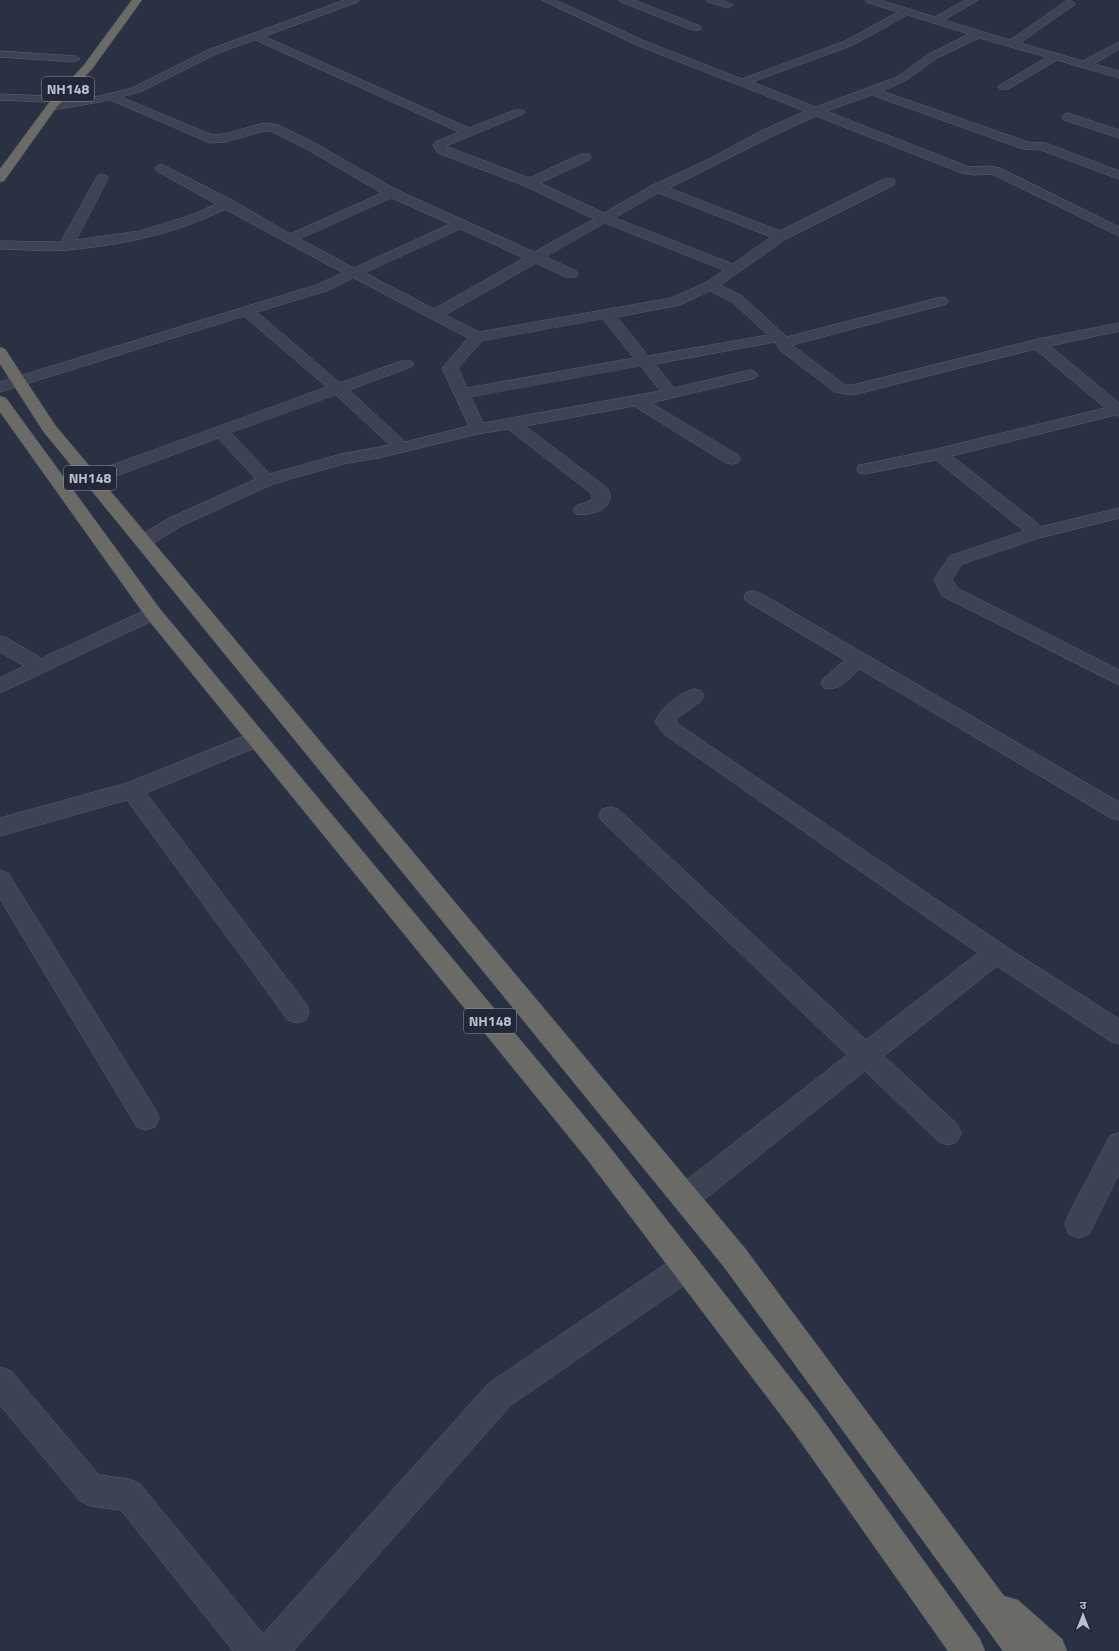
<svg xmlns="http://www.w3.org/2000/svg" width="1119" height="1651" font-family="'Titillium Web','Noto Sans Devanagari',sans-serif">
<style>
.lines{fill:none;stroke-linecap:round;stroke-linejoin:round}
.minor-casing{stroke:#5c6170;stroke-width:1}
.tertiary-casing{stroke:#5c6170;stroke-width:1}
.trunk-casing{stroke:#484e5d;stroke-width:1}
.minor{fill:#3e4353;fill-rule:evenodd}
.tertiary{fill:#3e4353;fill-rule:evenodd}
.trunk{fill:#6a6a66;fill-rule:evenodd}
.labels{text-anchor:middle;stroke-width:3;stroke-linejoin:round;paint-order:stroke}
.shield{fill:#222838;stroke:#8d92a0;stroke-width:1}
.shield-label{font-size:14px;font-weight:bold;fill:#bbbfcc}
</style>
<rect width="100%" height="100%" fill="#293143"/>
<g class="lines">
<defs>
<path id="minor" d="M542 0H555L647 42 742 79 845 41 898 12 866 2 865 0H880L935 17 965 0H978L944 20 1010 40 1066 1 1070 0 1075 3 1074 5 1020 43 1083 61 1119 42V49L1094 64 1119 71V78L1057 60 1008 89H1000L998 87 1000 85 1047 57 979 38 937 58 905 81 882 91 1028 142 1046 143 1119 171V179L1041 150 1023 149 872 95 826 111 969 167 988 166 1000 168 1119 227V236L992 174 974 175 962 173 816 116C766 138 718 164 669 188L780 231 884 179H894L895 182 894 185 786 239 720 285 742 296 787 337 941 297 946 298 948 301 946 304 792 345 845 385H853L1038 339 1119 323V331L1050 346 1119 403V416L1115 415 952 456 1037 523 1040 527 1119 508V518L1039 538 962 564 952 579 957 588 1119 670V685L942 596 934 579 950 556 1024 531 1023 530 936 460 865 474 859 473 857 469 859 465 865 464 937 449 1105 408 1035 349 853 395 835 392 781 351 775 342 655 364 674 388 750 370 755 372 758 375 755 378 651 403 738 455 740 459 738 463 732 464 726 463 634 406 525 426 607 488C620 507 590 517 576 514L573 510 576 506 592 500V494L508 429 478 434 378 458 343 464 273 484 179 527 149 546 143 548 137 546 134 542 137 538 167 519 256 479 218 438 97 483 91 484 85 483 82 479 85 475 327 387 244 316 0 392V382L316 285 343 273 225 209C176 234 121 245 67 250 45 252 22 249 0 249V241L61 242 98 175H106L108 178 76 240 140 231 194 214 216 204 157 171 155 168 161 164 232 200 290 234 382 193 303 147 271 131H264L225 142 210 143 106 98 104 96 106 94H114L212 135 224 134 264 123 278 125 311 141 397 190 534 252 594 219 525 186 438 153 433 145 435 142 459 132 251 38 250 36 251 34H259L469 128 515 110H523L525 112 523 114 446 146 529 178 581 154H589L591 157 589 160 540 183 604 213 653 185 709 159 759 132 805 111 639 46ZM908 15 969 34 929 54 897 77 816 107 752 82 853 45ZM659 193 771 237 733 264 615 218ZM392 198 450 224 354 268 300 239ZM605 223 724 270 705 283 671 298 479 332 445 315 536 263 566 277H576L578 274 576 271 546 257ZM461 229 524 258 434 309 365 273ZM354 278 468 338 442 368 469 426 405 442 349 390 411 367 414 364 411 361H401L340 383 257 312 326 291ZM710 291 732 302 768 335 648 356 617 317 680 305ZM603 319 634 358 467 388 458 368 482 341ZM641 366 660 391 483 423 471 397ZM336 395 390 445 341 454 270 474 231 433Z
M620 0H634L700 26 701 28 700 30H692L621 2Z
M707 0H723L733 5 728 8 708 2Z
M0 51 75 56 80 59 75 62 0 57Z
M0 94 46 96 52 99 46 102 0 100Z
M1068 113 1119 130V138L1064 120 1062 117Z
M753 591 760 593 1119 802V820L1111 818 860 669C849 678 839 692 824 688L821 683 824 678 845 660 746 601 744 597 746 593Z
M153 607 160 609 162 613 160 617 0 693V678L24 666 0 652V636L7 638 41 658Z
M694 689 701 691 704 696 701 701 676 719 678 724 1011 950 1119 1019V1044L1110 1041 997 966 884 1056 957 1124 961 1133 957 1142 948 1145 939 1142 865 1071 695 1207 685 1211 675 1207 671 1198 675 1189 847 1055 602 821 599 815 602 809 610 807 618 809 866 1040 978 953 664 734 655 722C661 707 678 694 694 689Z
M257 731 264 734 267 739 264 744 146 793 306 1004 309 1012 306 1020 297 1023 288 1020 127 800 0 836V818L127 783Z
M0 870 8 873 155 1109 159 1118 155 1127 146 1130 137 1127 0 899Z
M1119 1133V1173L1089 1234 1079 1238 1069 1234 1065 1224 1069 1214 1110 1136Z
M686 1253 696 1257 700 1267 696 1277 511 1405 293 1651H233L121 1510 91 1506 80 1501 0 1405V1367L11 1371 99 1475 129 1479 140 1484 263 1634 489 1383 676 1257Z"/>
<path id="tertiary" d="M345 0H359L358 2 216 54 140 92 100 102 52 110 46 106 52 102 100 96 132 88 208 50Z"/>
<path id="trunk" d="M132 0H142L92 69 56 108 4 181 0 182V169L48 104 84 65Z
M0 347 5 349 55 425 744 1247 1004 1596 1018 1600 1062 1639 1067 1651H1003L724 1267 43 431 0 364Z
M0 396 6 398 160 609 605 1141 817 1412 980 1639 985 1651H948L795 1434 587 1159 146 617 0 412Z"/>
</defs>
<use href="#minor" class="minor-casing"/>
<use href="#tertiary" class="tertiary-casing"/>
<use href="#trunk" class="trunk-casing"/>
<use href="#minor" class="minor"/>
<use href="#tertiary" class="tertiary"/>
<use href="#trunk" class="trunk"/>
</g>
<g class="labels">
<g class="shield">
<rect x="42" y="77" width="52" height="24" rx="3"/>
<rect x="64" y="466" width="52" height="24" rx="3"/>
<rect x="464" y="1009" width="52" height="24" rx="3"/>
</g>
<g class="shield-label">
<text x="68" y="94">NH148</text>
<text x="90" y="483">NH148</text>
<text x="490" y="1026">NH148</text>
</g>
</g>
<g transform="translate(1083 1615)" stroke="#222838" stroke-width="3" paint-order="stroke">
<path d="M0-3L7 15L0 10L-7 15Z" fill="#bbbfcc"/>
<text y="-6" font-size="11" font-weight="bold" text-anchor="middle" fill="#bbbfcc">उ</text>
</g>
</svg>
